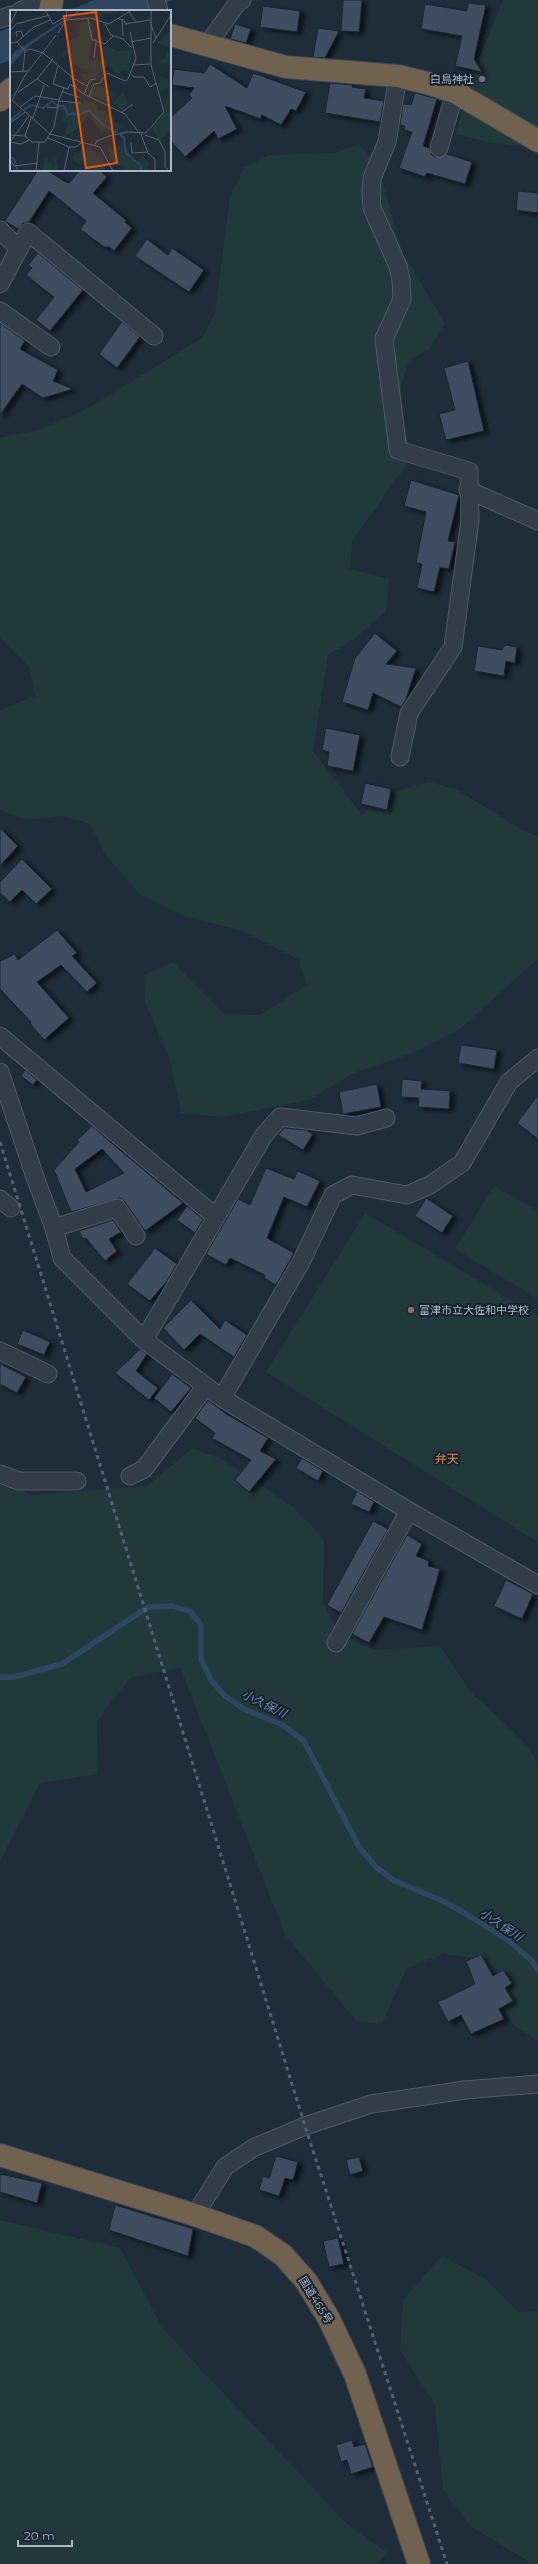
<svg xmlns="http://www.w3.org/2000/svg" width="538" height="2564" font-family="Montserrat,'Noto Sans JP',sans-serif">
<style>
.green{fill:#21393b}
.water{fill:#2f4661}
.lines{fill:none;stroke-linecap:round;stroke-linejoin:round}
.stream{stroke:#2f4661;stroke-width:5.5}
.building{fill:#3f4e60;stroke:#1a2431;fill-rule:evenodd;filter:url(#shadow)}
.minor-casing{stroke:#505b68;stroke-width:19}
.highway-casing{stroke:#3d4855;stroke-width:24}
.minor{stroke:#333d4a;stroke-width:17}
.highway{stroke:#71624f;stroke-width:22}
.rail{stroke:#546172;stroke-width:3;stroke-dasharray:4 4;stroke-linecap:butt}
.worship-dot{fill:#6b7280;stroke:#18222f;stroke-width:1.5}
.education-dot{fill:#8d6e63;stroke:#18222f;stroke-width:1.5}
.labels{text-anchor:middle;stroke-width:4;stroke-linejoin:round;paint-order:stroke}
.poi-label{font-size:11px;fill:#adb8c7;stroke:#18222f;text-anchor:end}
.street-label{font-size:11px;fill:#adb8c7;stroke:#18222f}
.neighbourhood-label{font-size:12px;fill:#dc8953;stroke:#18222f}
.water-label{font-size:12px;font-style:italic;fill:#738fb2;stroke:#18222f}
.inset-river{fill:none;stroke:#2f4661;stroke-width:2}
.inset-road{fill:none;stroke:#586472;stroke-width:1}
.view{fill:#e8590c;fill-opacity:0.15;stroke:#e8590c;stroke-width:2}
.inset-edge{fill:none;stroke:#adb8c7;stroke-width:2}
</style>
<defs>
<filter id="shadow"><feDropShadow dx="4.5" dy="2.5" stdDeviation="2" flood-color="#0009"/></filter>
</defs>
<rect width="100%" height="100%" fill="#1f2c3a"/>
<path class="green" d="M503 0H538V148L493 143 455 134 480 56Z
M359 144 378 165 402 252 445 323 430 348 409 361 401 385 399 416 408 441 406 466 352 541 350 569 389 579 386 611 353 640 328 655 313 751 362 815 380 796 429 782 456 789 524 831 538 836V959L460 1029 410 1054 354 1073 309 1100 222 1117 181 1113 170 1060 145 1002 144 974 173 962 224 1014 260 1015 306 985 298 959 242 931 178 914 142 896 105 855 90 824 62 816 26 820 0 810V710L35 696 29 667 0 638V438L38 430 85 410 202 338 215 313 230 197 245 167 269 155 335 153Z
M494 1186 538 1211V1299L455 1249Z
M365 1213 538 1316V1542L266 1372Z
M193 1448 225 1461 292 1506 324 1539 323 1602 340 1636 376 1650 440 1646 471 1692 525 1743 538 1763V2041L513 2025 475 1958 443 1954 406 1969 382 2024 357 2022 285 1935 180 1667 130 1678 97 1721 98 1774 40 1783 0 1861V1475L31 1495 147 1486Z
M0 2220 120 2248 163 2329 347 2524 388 2553 375 2564H0Z
M442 2256 486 2279 519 2312 538 2311V2564H533L470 2526 443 2489 435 2405 400 2350 403 2300Z"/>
<path class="water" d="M94 0H173L146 11H67Z
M11 28V60L0 64V31Z"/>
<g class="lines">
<path class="stream" d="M0 1677H14L62 1664 148 1607 172 1606 191 1612 201 1625V1659L211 1680 225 1696 244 1709 283 1725 304 1741 359 1847 376 1867 395 1881 443 1901 473 1918 509 1941 531 1960 538 1970"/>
</g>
<path class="building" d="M343 0H362L359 32 341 31Z
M468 3 486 5 474 59 482 72 455 66 462 36 421 29 425 4 467 11Z
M263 6 300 11 297 32 260 27Z
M235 24 251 29 246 43 230 39Z
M318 28 339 31 325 58 313 57Z
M210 64 247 88 253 73 306 92 296 111 291 109 281 125 262 115 261 119 225 106 237 129 218 139 214 131 185 157 170 140V118L192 98 189 95 194 88 172 85 174 69 204 73Z
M330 83 353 85 352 87 366 89 364 98 384 101 380 122 325 113Z
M415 93 437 99 423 146 429 148 432 155 436 157 447 154 472 162 465 184 427 173 425 177 399 168 412 132 404 130 405 126 400 125 403 104 411 105Z
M38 170H46L66 182 69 183 80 170H99L107 177 93 193 126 220 125 222 132 228 114 251 109 247H104L80 229 86 221 49 191 29 222 23 223 18 229 5 221Z
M518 191 538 193V213L516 210Z
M147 239 168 255 172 248 204 270 189 292 135 256Z
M38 253 83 290 50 331 36 320 54 297 26 275 32 268 28 265Z
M122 322 140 337 117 368 99 354Z
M0 323 25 341 20 349 58 370 53 381 73 389 43 398 22 384 0 415Z
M468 361 484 431 446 440 439 414 455 410 444 368Z
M411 480 459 495 448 541 455 542 449 569 440 567 434 592 417 588 422 564 416 563 426 512 404 506Z
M375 633 397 651 386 664 416 668 406 699 401 707 373 693 368 710 342 702 355 658Z
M505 645 517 647 515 663 506 661 504 676 474 671 478 646 502 650Z
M326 728 360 735 353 771 327 766 329 752 322 750Z
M365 783 391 789 387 810 361 804Z
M0 828 18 846 0 866Z
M22 859 52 889 36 904 22 890 10 902 0 893V882Z
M57 930 77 953 72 956 97 983 87 992 61 965 37 982 69 1018 44 1040 30 1023 31 1022 0 989V961L15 954 18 960Z
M461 1045 497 1050 494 1069 458 1063Z
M25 1070 37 1080 33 1085 21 1076Z
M402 1079 422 1081 421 1089 450 1091 449 1109 418 1107 419 1098 401 1097Z
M377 1084 381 1107 343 1114 339 1092Z
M538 1095V1139L517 1123Z
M92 1126 108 1140 183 1203 145 1231 125 1202 120 1198 71 1212 54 1170 79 1142 77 1140ZM102 1149 124 1173 86 1192 75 1169Z
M284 1128 306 1130 313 1134 303 1150 278 1135Z
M266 1168 294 1179 298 1171 320 1181 307 1207 284 1197 267 1238 294 1253 276 1285 264 1278 265 1275 230 1258 226 1265 206 1254 238 1199 250 1205Z
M426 1198 453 1216 442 1233 415 1216Z
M187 1206 203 1219 195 1233 177 1220Z
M113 1220 121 1232 109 1239 117 1251 105 1261 86 1238 83 1239 79 1231Z
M155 1248 177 1264 167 1281 150 1301 127 1284Z
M191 1300 220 1329 225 1320 247 1335 234 1357 200 1334 184 1350 163 1328Z
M23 1330 50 1342 44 1355 17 1344Z
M140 1349 147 1354 136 1371 158 1388 149 1400 115 1373Z
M0 1364 26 1377 17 1393 0 1384Z
M172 1374 191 1388 171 1412 154 1398Z
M208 1400 226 1414 268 1438 260 1451 276 1459 249 1492 235 1480 251 1460 212 1438 215 1433 195 1418Z
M302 1458 323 1471 318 1481 296 1468Z
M357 1491 374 1502 369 1512 351 1504Z
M373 1521 388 1529 341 1613 327 1605Z
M407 1535 422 1544 416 1556 429 1561 428 1566 440 1569 422 1630 384 1617 369 1643 352 1634Z
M506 1580 533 1594 522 1619 494 1606Z
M481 1955 493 1976 503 1970 512 1983 505 1988 513 2001 499 2009 504 2019 471 2034 461 2015 448 2022 438 2002 475 1984 466 1961Z
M276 2156 298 2162 293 2180 285 2178 279 2196 259 2190 263 2176 269 2178Z
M359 2157 363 2171 350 2175 346 2160Z
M0 2174 42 2183 37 2203 0 2192Z
M115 2205 193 2229 188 2256 109 2230Z
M338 2238 344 2264 329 2267 323 2241Z
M352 2440 354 2447 365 2444 373 2467 351 2474 347 2460 341 2462 336 2445Z"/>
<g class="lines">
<defs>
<path id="minor" d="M156 0 159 11
M20 11 34 5 52 4
M0 19 11 15
M208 44 238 2 242 0
M398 76 387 142 372 178 371 193 372 208 398 266 401 280 402 299 384 339 398 450 469 471 470 520 453 647 409 713 400 757
M439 148 455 92
M0 230 19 249
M0 284 28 232 154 336
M0 311 51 347
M468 490 538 521
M0 1036 216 1217
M0 1072 35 1177 54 1228 62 1258 144 1340 222 1398 409 1511 538 1585
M0 1199 11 1208
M54 1228 117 1208 136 1236
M144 1340 264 1135 280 1117 357 1126 386 1118
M0 1351 48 1374
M222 1398 301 1262 333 1195 352 1185 407 1195 430 1185 462 1163 509 1082 538 1058
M0 1474 19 1481H77
M130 1476 144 1469 205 1387
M336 1643 409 1511
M195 2215 225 2167 253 2148 305 2126 371 2104 465 2090 538 2084"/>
<path id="highway" d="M50 11 52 0
M170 35 286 67 398 76 427 83 455 92 538 141
M0 100 11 89
M0 2155 195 2215 255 2236 283 2255 306 2281 329 2319 355 2374 419 2564"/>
</defs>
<use href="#minor" class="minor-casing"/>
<use href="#highway" class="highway-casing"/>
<use href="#minor" class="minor"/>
<use href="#highway" class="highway"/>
<path class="rail" d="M0 1142 305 2126 447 2564"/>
</g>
<circle class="worship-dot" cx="482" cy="79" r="4"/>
<circle class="education-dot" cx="411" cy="1310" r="4"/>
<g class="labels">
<g class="poi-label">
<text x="474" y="83">白鳥神社</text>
<text x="419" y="1314" text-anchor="start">富津市立大佐和中学校</text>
</g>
<g class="street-label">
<text transform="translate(316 2300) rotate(58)" y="4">国道465号</text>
</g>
<g class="neighbourhood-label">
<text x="447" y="1463">弁天</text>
</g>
<g class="water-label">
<text transform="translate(264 1704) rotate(26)" y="4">小久保川</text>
<text transform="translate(501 1925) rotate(34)" y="4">小久保川</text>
</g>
</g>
<g transform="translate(10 10)">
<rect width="161" height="161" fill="#1f2c3a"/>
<path d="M85 0H110L107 3 94 4 88 11H82ZM77 12 83 22 79 48 82 51 86 49 94 51 92 38 96 35 107 41 122 40 119 62 112 60 107 65 98 56 82 69 74 71 71 63 78 64 80 61 59 53 62 46 56 43 54 47 52 42 57 39 56 33 69 25 70 14ZM157 22 161 23V121L151 128 155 130 151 133 142 118 155 101 154 92 158 89V79L150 81 148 74 150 66 158 69 159 55 147 51 154 49 160 37 145 33 152 29ZM86 75 104 83 99 93 81 85ZM113 81 118 92 112 100 103 93ZM78 90 86 95 88 100H94L110 115 112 118 108 119V122L105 124 97 118 92 123 79 103 69 118 54 127 58 113 51 110 53 105 50 95 63 92 69 94ZM113 132 122 148 127 151 133 147 139 152 137 159 142 161H118L103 152 97 139 99 136 106 138ZM71 137 80 138 98 154 93 161H75L73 155 63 151V147L71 142ZM36 146 39 152 44 154 45 148H47L49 161H31Z" fill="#21393b"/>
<path d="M69 0H72L19 36 0 56 3 43Z" fill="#2f4661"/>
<path class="inset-river" d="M14 99 22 95 33 98 42 91 48 96H54L58 105 63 103 69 105 79 100 92 114 107 123M0 111 11 101M110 124 114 128 116 143 130 155 132 161M0 146 4 149 8 161"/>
<path class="inset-road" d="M35 0 43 14 55 7M119 2 126 12M78 9 82 30H86V33L84 48M109 9 114 10 115 14 140 10M57 10 80 8 99 14 122 0M112 10 113 26M140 12 146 28M95 14 101 25 113 29 122 38M0 15 7 0M0 21 6 14 40 5M48 23 56 10 57 0M46 25 14 67 2 90 40 124 90 137 103 161M7 27 6 22 11 21 13 26M86 31 95 34 103 26M7 32 15 41M121 32 141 28M0 33 7 32 24 17 40 10M143 33 161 5M124 55 140 54M48 56 43 74 58 79 60 74 65 78M13 61 15 41 20 39 33 43 61 66 68 80 74 84 115 104 130 124M0 62 18 61M121 64 124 67H134L140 77 147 73M63 68 77 76M27 69 39 77M8 82 27 69 43 49M53 82 69 87M74 84 80 70 86 69M79 87 84 74 90 73 97 63 115 71 118 69 126 48 120 22M49 91 71 93M10 97 25 86 49 90 54 78M37 97 49 98M112 102 123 94M21 108 15 126 22 132H35L44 117 49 90M23 108 34 75M0 113 15 102M131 124 138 143 145 149V161M0 125 15 126M135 125 149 130 155 142V157L159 161M38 128 59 137H66L71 133M0 132 19 106M0 132 11 134 19 130M121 132 122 143 138 142M84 136 87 131 99 126 117 122 136 123 154 102 141 55V0M0 149 4 156 28 153M26 161 29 132M54 161 59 137"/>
<path class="view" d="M86 2 107 153 76 158 54 6Z"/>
<rect width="161" height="161" class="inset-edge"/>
</g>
<path d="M18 2540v6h54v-6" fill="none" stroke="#adb8c7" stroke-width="2"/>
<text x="24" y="2540" font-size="12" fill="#adb8c7" stroke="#18222f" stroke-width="3" paint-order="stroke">20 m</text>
</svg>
